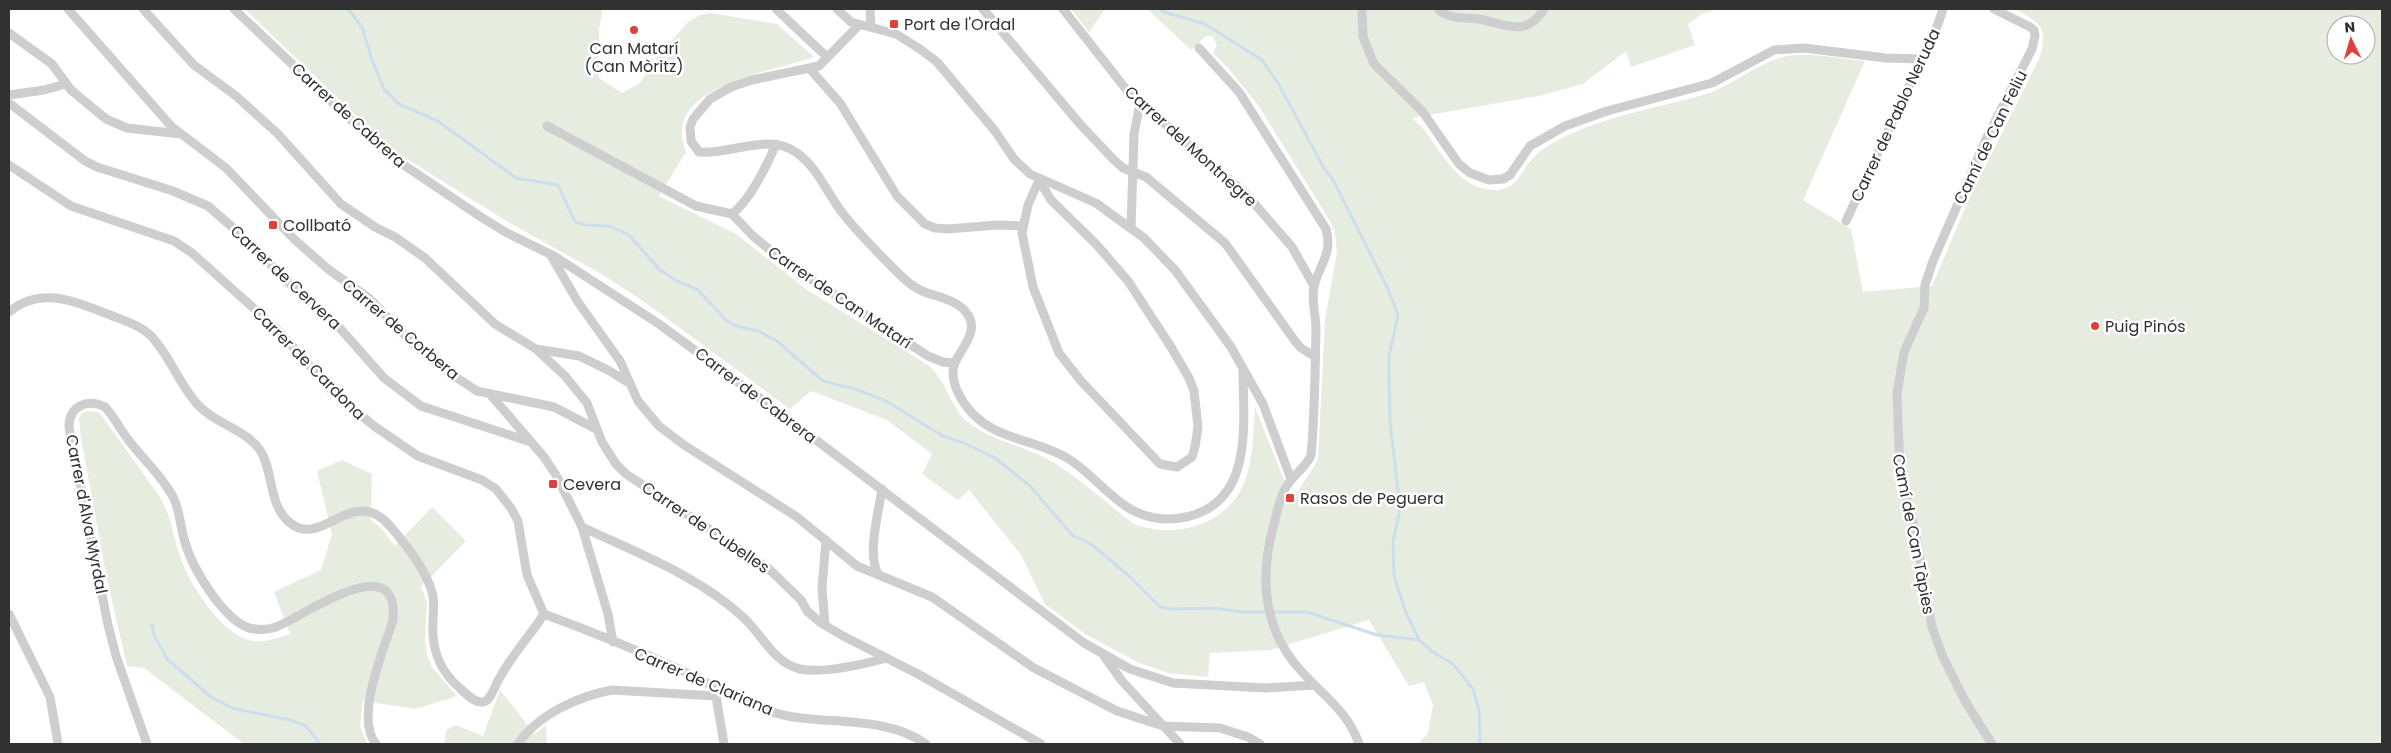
<svg xmlns="http://www.w3.org/2000/svg" width="2391" height="753" font-family="Poppins,sans-serif">
<style>
.green{fill:#e6ede0;fill-rule:evenodd}
.lines{fill:none;stroke-linecap:round;stroke-linejoin:round}
.stream{stroke:#cdddec;stroke-width:3}
.minor{stroke:#cecece;stroke-width:9}
.poi-dot{fill:#de413d;stroke:#fff;stroke-width:2}
.labels{text-anchor:middle;stroke-width:5;stroke-linejoin:round;paint-order:stroke}
.poi-label{font-size:16px;fill:#313131;stroke:#fff;text-anchor:start}
.street-label{font-size:16px;fill:#313131;stroke:#fff}
</style>
<rect width="100%" height="100%" fill="#fff"/>
<path class="green" d="M245 9H603L599 29V78L622 93 640 83 660 54 688 22 700 15 710 13 777 24 814 57C775 72 658 85 686 152L659 196 736 234 806 289 928 365C947 381 950 408 969 423 994 442 1023 445 1049 460 1079 477 1106 503 1134 524 1170 538 1218 528 1239 493 1254 469 1253 434 1255 407L1292 500 1318 460 1325 319 1337 252 1335 232 1330 221 1258 105 1228 68 1213 53 1217 45 1212 36H1206L1191 50 1147 9H1717L1702 14 1688 24 1695 45 1631 67 1626 51 1583 84 1539 96 1412 118C1416 122 1421 126 1425 131 1443 155 1460 190 1495 190 1517 190 1520 172 1533 158 1538 152 1545 148 1551 144 1599 116 1657 109 1709 93 1736 83 1759 62 1787 56 1811 52 1841 59 1865 61L1803 200 1851 229 1863 292 1932 286 1970 197 2040 57C2048 27 2040 22 2014 9H2382V744H1418L1428 733 1433 705 1424 682 1409 686 1369 620 1270 650 1210 653 1208 677 1168 673 1139 663 1085 634 1045 604 1021 555 969 490 958 500 922 474 932 454 887 420 811 391 790 409 646 303 603 275 508 222 391 149ZM2336 25H2366V55H2336Z
M1071 9H1105L1089 32Z
M87 411 99 412 160 497C172 517 173 538 181 559 190 585 221 633 249 640 263 644 277 638 290 634L274 592 321 570 332 534 317 471 342 460 372 474 371 520 382 529 395 546 432 507 466 541 421 587 427 602 425 639 427 655 431 666 457 696 416 709 363 701 360 726 367 744H244L144 668 127 666 106 574 81 438 79 419 81 414Z
M500 690 535 734 546 725 547 744H444L446 730 456 725 483 736Z"/>
<g class="lines">
<path class="stream" d="M348 9 362 27 372 60 384 89 399 104 438 121 516 178 558 185 575 222 586 225 609 226 629 235 659 269 677 281 698 290 727 321 736 326 758 331 777 341 823 381 855 389 886 401 943 436 964 443 995 458 1030 486 1072 535 1091 544 1129 576 1160 607 1170 609 1212 608 1244 612H1307L1377 635 1419 640
M1160 9 1164 12 1205 24 1262 60 1278 83 1325 170 1332 178 1387 287 1398 315 1389 356V376L1390 420 1400 509 1393 542 1394 576 1405 610 1419 640 1433 652 1453 664 1473 689 1479 710 1480 744
M152 625 154 635 167 659 211 697 232 708 290 720 306 726 320 744"/>
<path class="minor" d="M68 9 171 126 226 168 294 239 328 269 370 299 413 344 445 370 477 391 554 407 596 429
M143 9 194 65 236 96 278 134 341 204 375 227 395 237 425 258 495 324 536 349 579 356 608 370 629 383
M234 9 386 153 481 217 507 233 554 256 659 324 783 415 1084 643 1130 669 1173 683 1266 688 1315 685
M776 9 827 57
M837 9 851 22 896 34 920 49 937 62 995 131 1014 159 1030 174 1096 203 1144 238 1175 270 1231 347 1263 404 1291 479
M870 9 871 27
M983 9 1080 124 1113 159 1123 168 1146 177 1225 243 1295 341 1301 348 1314 356
M1063 9 1129 93 1246 194 1292 247 1314 286
M1362 9 1363 37 1374 64 1422 111 1459 164 1470 173 1489 180 1503 179 1510 175 1530 146 1565 126 1607 111 1712 83 1774 50 1804 48 1886 58 1922 59
M1438 9C1450 20 1463 17 1478 19 1504 23 1526 39 1544 9
M859 25 819 66 752 80 731 87 710 99 693 119 690 127 691 141 699 152C730 155 769 132 797 153 818 168 828 195 844 215 860 235 880 255 898 273 905 280 913 287 922 291 937 297 959 300 968 315 979 332 961 348 955 363 948 379 961 402 973 414 998 440 1037 440 1067 458 1091 472 1108 497 1132 510 1149 519 1167 521 1186 517 1255 502 1243 422 1243 369
M9 33 52 64 71 90 106 119 127 128 181 134
M1199 48 1239 92 1326 229C1333 255 1319 264 1314 287 1311 300 1316 315 1316 329 1315 370 1315 414 1311 455 1305 470 1290 476 1284 491 1279 501 1277 513 1274 524 1259 578 1263 631 1303 673 1324 696 1349 713 1359 744
M810 69 840 103 897 196 925 224 935 228 948 229 997 225 1023 226
M9 95 44 90 66 84
M9 103 85 161 97 167 173 191 208 206 239 233 295 289 330 317 384 378 421 406 531 442
M547 126 696 206 732 214 753 236 782 260 928 356 943 362 955 363
M9 165 71 206 174 241 192 253 277 329 333 392 374 426 418 456 482 480 496 489 511 508 518 521 527 575 544 614
M1039 180 1051 200 1096 244 1128 281 1171 347 1189 378 1194 391 1198 427 1195 447 1192 457 1177 467 1160 464 1081 381 1059 353 1033 287 1022 233 1028 205Z
M732 214C750 200 767 165 776 144
M1846 221 1938 24 1943 9
M1131 228 1134 134 1140 103
M550 254 578 302 620 361 638 401 659 426 684 445 797 517 857 566 932 597 1034 668 1117 711 1163 726 1220 728 1248 737 1260 744
M9 312C41 285 76 302 110 315 123 320 139 325 150 335 171 356 179 386 200 407 217 424 246 430 260 450 274 472 268 504 289 522 322 551 352 482 390 526 406 545 425 568 432 592 435 601 433 612 433 621 431 650 440 672 462 690 467 695 475 703 483 702 491 701 495 685 499 679 511 656 530 636 544 614
M536 349 565 376 587 403 602 442 616 464 626 474 768 568 801 600 807 611 821 623 843 636 918 674 1041 744
M490 394 544 457 556 475 582 527 608 614 613 642
M582 527C637 553 699 576 744 618 762 635 774 663 800 669 824 674 864 664 887 658
M879 575C866 557 879 510 882 489
M9 614 50 697 58 744
M544 614C590 631 637 650 681 670 719 688 759 714 801 718 842 723 891 719 926 744
M825 625 822 588 826 540
M1104 656 1122 681 1180 744
M715 690 724 744
M147 744 116 656 108 625 69 427C69 406 87 398 105 407 114 416 119 428 127 438 141 457 160 474 172 495 180 508 180 527 185 542 192 568 223 619 249 628 258 630 268 630 276 627 303 617 400 545 393 620 384 650 354 717 376 744
M518 744C537 715 579 696 612 690L716 696
M1992 744 1965 701 1943 657 1932 627 1915 531 1900 472 1897 393 1904 352 1924 308 1925 285 1933 261 1987 137 2032 49 2035 36 2034 30 2030 27 1994 9"/>
</g>
<g class="poi-dot">
<rect x="889" y="19" width="10" height="10" rx="2.5"/>
<circle cx="634" cy="30" r="5"/>
<rect x="268" y="220" width="10" height="10" rx="2.5"/>
<circle cx="2095" cy="326" r="5"/>
<rect x="548" y="479" width="10" height="10" rx="2.5"/>
<rect x="1285" y="493" width="10" height="10" rx="2.5"/>
</g>
<g class="labels">
<g class="poi-label">
<text x="904" y="30">Port de l'Ordal</text>
<text x="634" y="54" text-anchor="middle">Can Matarí<tspan x="634" dy="18">(Can Mòritz)</tspan></text>
<text x="283" y="231">Collbató</text>
<text x="2105" y="332">Puig Pinós</text>
<text x="563" y="490">Cevera</text>
<text x="1300" y="504">Rasos de Peguera</text>
</g>
<g class="street-label">
<text transform="translate(349 115) rotate(42)" y="6">Carrer de Cabrera</text>
<text transform="translate(1895 115) rotate(-65)" y="6">Carrer de Pablo Neruda</text>
<text transform="translate(1990 137) rotate(-64)" y="6">Camí de Can Feliu</text>
<text transform="translate(1191 146) rotate(42)" y="6">Carrer del Montnegre</text>
<text transform="translate(286 277) rotate(43)" y="6">Carrer de Cervera</text>
<text transform="translate(840 297) rotate(34)" y="6">Carrer de Can Matarí</text>
<text transform="translate(401 329) rotate(40)" y="6">Carrer de Corbera</text>
<text transform="translate(309 363) rotate(45)" y="6">Carrer de Cardona</text>
<text transform="translate(756 395) rotate(37)" y="6">Carrer de Cabrera</text>
<text transform="translate(87 514) rotate(79)" y="6">Carrer d'Alva Myrdal</text>
<text transform="translate(706 527) rotate(34)" y="6">Carrer de Cubelles</text>
<text transform="translate(1914 534) rotate(79)" y="6">Camí de Can Tàpies</text>
<text transform="translate(704 681) rotate(23)" y="6">Carrer de Clariana</text>
</g>
</g>
<rect width="2391" height="753" fill="none" stroke="#313131" stroke-width="20"/>
<g transform="translate(2351 40) rotate(355)"><circle r="24" fill="#ffffff" stroke="#adadad"/>
<path d="M0-4L9 19L0 12L-9 19Z" fill="#de413d"/>
<text y="-8" font-size="14" font-weight="bold" text-anchor="middle" fill="#313131">N</text>
</g>
</svg>
